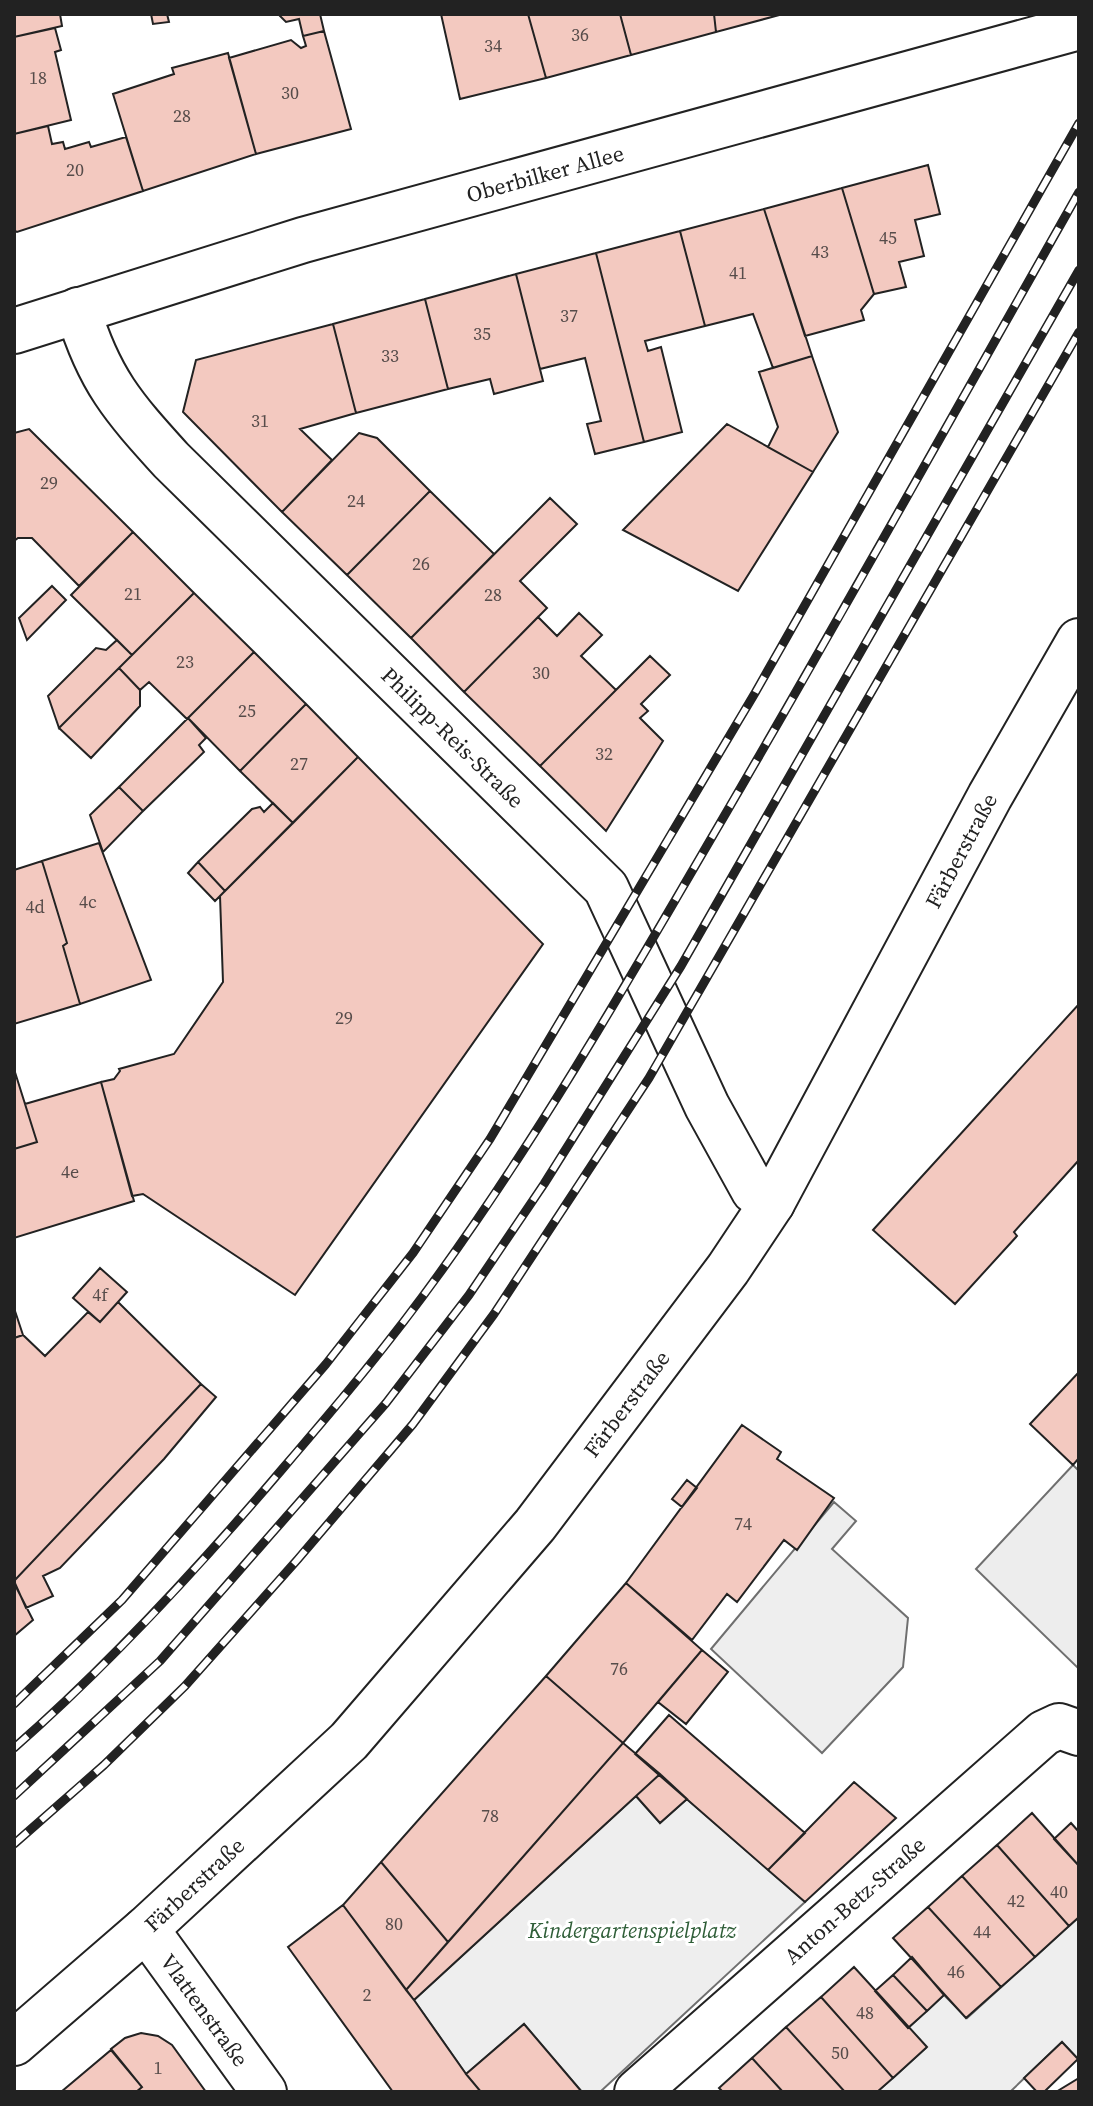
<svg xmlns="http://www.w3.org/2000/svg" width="1093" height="2106" font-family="'Source Serif 4',serif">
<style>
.green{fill:#eee;stroke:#6f6f6f;stroke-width:2}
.parking{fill:#ededed;stroke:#6f6f6f;stroke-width:2}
.building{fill:#f3c9c0;stroke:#222;stroke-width:2}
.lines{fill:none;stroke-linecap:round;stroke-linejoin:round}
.minor-casing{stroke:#222;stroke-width:48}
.major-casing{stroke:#222;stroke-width:48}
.minor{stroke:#fff;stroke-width:44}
.major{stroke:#fff;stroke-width:44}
.rail-casing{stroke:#222;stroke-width:9}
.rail{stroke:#fff;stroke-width:6;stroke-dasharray:18;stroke-linecap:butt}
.labels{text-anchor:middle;stroke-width:6;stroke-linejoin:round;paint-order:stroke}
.number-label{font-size:18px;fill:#564c4a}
.street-label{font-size:22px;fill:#222;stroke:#fff}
.park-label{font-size:22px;font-style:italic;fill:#2f5e38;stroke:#fff}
</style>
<rect width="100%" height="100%" fill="#fff"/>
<path class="green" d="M834 1502 856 1521 832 1549 908 1618 903 1667 822 1753 711 1649Z
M636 1796 660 1823 687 1799 805 1902 600 2092H582L524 2024 466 2074 414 2000Z
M1079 1917V2060L1062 2042 1010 2092H877L926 2048 908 2028 944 1995 967 2018Z"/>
<path class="parking" d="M1073 1465 1079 1471V1669L976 1569Z"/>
<path class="building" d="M14 14H60L62 26 14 37Z
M151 14H167L169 22 153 24Z
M278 14H320L324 31 303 36 299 19 286 22Z
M441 14H528L546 78 460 99Z
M528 14H620L631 55 546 78Z
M620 14H714L716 32 631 55Z
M714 14H783L716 32Z
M55 28 61 50 55 52 71 120 14 134V37Z
M324 31 351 129 256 154 229 58 291 40 301 48 306 46 303 36Z
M228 53 256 154 143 191 113 94 174 74 172 68Z
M48 126 52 144 63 142 65 149 89 142 91 147 126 137 143 191 17 232 14 230V134Z
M928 165 940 214 915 220 924 256 899 262 906 287 874 294 842 188Z
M842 188 874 294 861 310 864 320 805 336 764 209Z
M764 209 812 356 773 368 753 314 705 326 680 231Z
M680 231 705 326 645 341 648 351 661 347 682 432 644 442 596 253Z
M596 253 644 442 595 454 587 424 601 421 585 358 540 369 516 274Z
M516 274 543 381 494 394 490 379 448 389 425 299Z
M425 299 448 389 356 413 333 324Z
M333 324 356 413 300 429 332 460 282 512 183 412 196 360Z
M812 356 838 432 813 472 768 447 778 427 759 372Z
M727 424 813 472 738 591 623 530Z
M29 429 133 532 79 586 32 538H18L14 541V433Z
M359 433 377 438 430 491 347 575 282 512Z
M430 491 494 554 411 638 347 575Z
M550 498 577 524 520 581 547 608 464 692 411 638Z
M133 532 194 593 132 655 71 595Z
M52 586 66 600 27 640 19 618Z
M194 593 254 652 187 719 149 682 140 690 119 668Z
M579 613 602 635 581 656 616 690 540 766 464 692 538 617 557 636Z
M117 640 132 655 59 728 48 696 96 648 106 650Z
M254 652 306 704 240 771 188 718Z
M650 656 670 675 641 704 648 711 640 718 663 741 606 831 540 766Z
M119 668 140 690V706L91 758 59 728Z
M306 704 358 757 293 823 240 771Z
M188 718 206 738 199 745 204 752 143 811 119 787Z
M358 757 543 944 295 1295 143 1194 132 1196 101 1082 114 1079 120 1071 119 1069 174 1054 223 982 220 896Z
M119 787 143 811 103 852 90 815Z
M273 803 293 823 225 891 198 862 252 809 260 807 264 812Z
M99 843 151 980 80 1004 63 946 67 943 42 861Z
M42 861 67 943 63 946 80 1004 14 1024V870Z
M198 862 225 891 215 901 188 873Z
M1079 1004V1160L1014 1232 1017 1236 955 1304 873 1230Z
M14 1069 37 1142 14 1149Z
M101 1082 134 1201 14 1238V1149L37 1142 25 1104Z
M100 1268 127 1292 100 1322 73 1298Z
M118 1302 201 1384 14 1581V1338L23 1335 45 1356 88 1312 100 1322Z
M14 1308 23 1335 14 1338Z
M1079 1372V1458L1073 1465 1030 1424Z
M201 1384 216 1397 164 1459 60 1568 43 1576 53 1596 26 1608 14 1581Z
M742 1425 781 1452 777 1459 834 1498 797 1550 784 1540 737 1602 727 1594 692 1640 626 1583Z
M687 1480 697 1488 682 1507 672 1499Z
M14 1583 33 1620 14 1636Z
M626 1583 702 1650 623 1743 546 1676Z
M702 1650 728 1672 686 1724 658 1702Z
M546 1676 623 1743 448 1942 381 1862Z
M669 1715 805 1833 768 1870 635 1754Z
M623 1743 660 1774 414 2000 406 1990Z
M660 1774 687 1799 660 1823 636 1796Z
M854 1782 896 1818 805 1902 768 1870Z
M1032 1813 1079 1866V1917L1069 1926 997 1845Z
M1071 1823 1079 1832V1866L1054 1839Z
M997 1845 1069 1926 1035 1957 962 1876Z
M381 1862 448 1942 406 1990 343 1905Z
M962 1876 1035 1957 1001 1987 928 1907Z
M343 1905 414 2000 466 2074 481 2092H393L288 1947Z
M928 1907 1001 1987 966 2018 893 1938Z
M912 1957 944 1995 927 2011 893 1975Z
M854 1967 927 2047 893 2078 821 1997Z
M893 1975 927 2011 908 2028 875 1991Z
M821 1997 893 2078 877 2092H845L786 2027Z
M524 2024 582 2092H481L466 2074Z
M786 2027 845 2092H783L752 2058Z
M141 2033 158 2036 172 2045 206 2092H136L142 2087 111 2049 125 2038Z
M1062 2042 1078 2059 1044 2092H1037L1024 2078Z
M111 2050 142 2087 136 2092H61Z
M752 2058 783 2092H723L719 2088Z
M1079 2078V2092H1056Z"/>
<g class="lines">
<defs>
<g id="minor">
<path id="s1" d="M78 310C99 380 123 407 171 460L606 888 707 1106 754 1191 772 1203"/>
<path id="s2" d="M146 1929 264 2092"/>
<path id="s3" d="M14 2043 146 1929 349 1741 535 1525 728 1269 772 1203 990 796 1079 641"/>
<path id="s4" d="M637 2092 1044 1733 1059 1726 1079 1733"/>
</g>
<g id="major">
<path id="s5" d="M14 331 303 240 1079 27"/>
</g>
</defs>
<use href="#minor" class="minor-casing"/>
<use href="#major" class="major-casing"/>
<use href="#minor" class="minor"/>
<use href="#major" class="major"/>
<defs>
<path id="rail" d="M14 1704 122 1600 326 1364 413 1253 490 1139 755 693 1079 123
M14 1748C112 1662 200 1566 284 1467 338 1404 391 1341 439 1274 545 1127 635 969 726 813 846 607 962 399 1079 192
M14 1796 160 1661 386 1403 469 1295 544 1184 681 966 1079 270
M14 1844 104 1765 185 1686 298 1559 413 1424 494 1314 649 1078 1079 332"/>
</defs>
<use href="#rail" class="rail-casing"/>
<use href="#rail" class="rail"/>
</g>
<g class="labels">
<g class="number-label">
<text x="580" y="41">36</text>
<text x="493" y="52">34</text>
<text x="38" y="84">18</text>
<text x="290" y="99">30</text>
<text x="182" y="122">28</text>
<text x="75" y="176">20</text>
<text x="888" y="244">45</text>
<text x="820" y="258">43</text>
<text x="738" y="279">41</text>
<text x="569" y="322">37</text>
<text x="482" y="340">35</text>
<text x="390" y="362">33</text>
<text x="260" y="427">31</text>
<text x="49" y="489">29</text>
<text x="356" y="507">24</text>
<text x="421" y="570">26</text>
<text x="133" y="600">21</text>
<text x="493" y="601">28</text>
<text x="185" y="668">23</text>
<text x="541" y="679">30</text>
<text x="247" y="717">25</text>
<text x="604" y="760">32</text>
<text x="299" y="770">27</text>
<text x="88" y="908">4c</text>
<text x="35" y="913">4d</text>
<text x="344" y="1024">29</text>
<text x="70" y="1178">4e</text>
<text x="100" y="1301">4f</text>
<text x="743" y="1530">74</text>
<text x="619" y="1675">76</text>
<text x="490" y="1822">78</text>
<text x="1059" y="1898">40</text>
<text x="1016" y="1907">42</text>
<text x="394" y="1930">80</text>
<text x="982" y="1938">44</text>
<text x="956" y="1978">46</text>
<text x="367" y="2001">2</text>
<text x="865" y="2019">48</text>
<text x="840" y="2059">50</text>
<text x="158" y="2074">1</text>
</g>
<g class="street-label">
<text dy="8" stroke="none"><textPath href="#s5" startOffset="554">Oberbilker Allee</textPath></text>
<text dy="8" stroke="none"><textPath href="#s1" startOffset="574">Philipp-Reis-Straße</textPath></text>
<text dy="8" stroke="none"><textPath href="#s3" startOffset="1536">Färberstraße</textPath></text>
<text dy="8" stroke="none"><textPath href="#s3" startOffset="888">Färberstraße</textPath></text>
<text dy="8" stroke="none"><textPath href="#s3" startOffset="240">Färberstraße</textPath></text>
<text dy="8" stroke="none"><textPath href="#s4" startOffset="290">Anton-Betz-Straße</textPath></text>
<text dy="8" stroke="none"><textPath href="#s2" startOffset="100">Vlattenstraße</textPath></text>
</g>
<g class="park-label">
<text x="632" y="1938">Kindergartenspielplatz</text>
</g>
</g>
<rect width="1093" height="2106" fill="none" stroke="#222222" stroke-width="32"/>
</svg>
